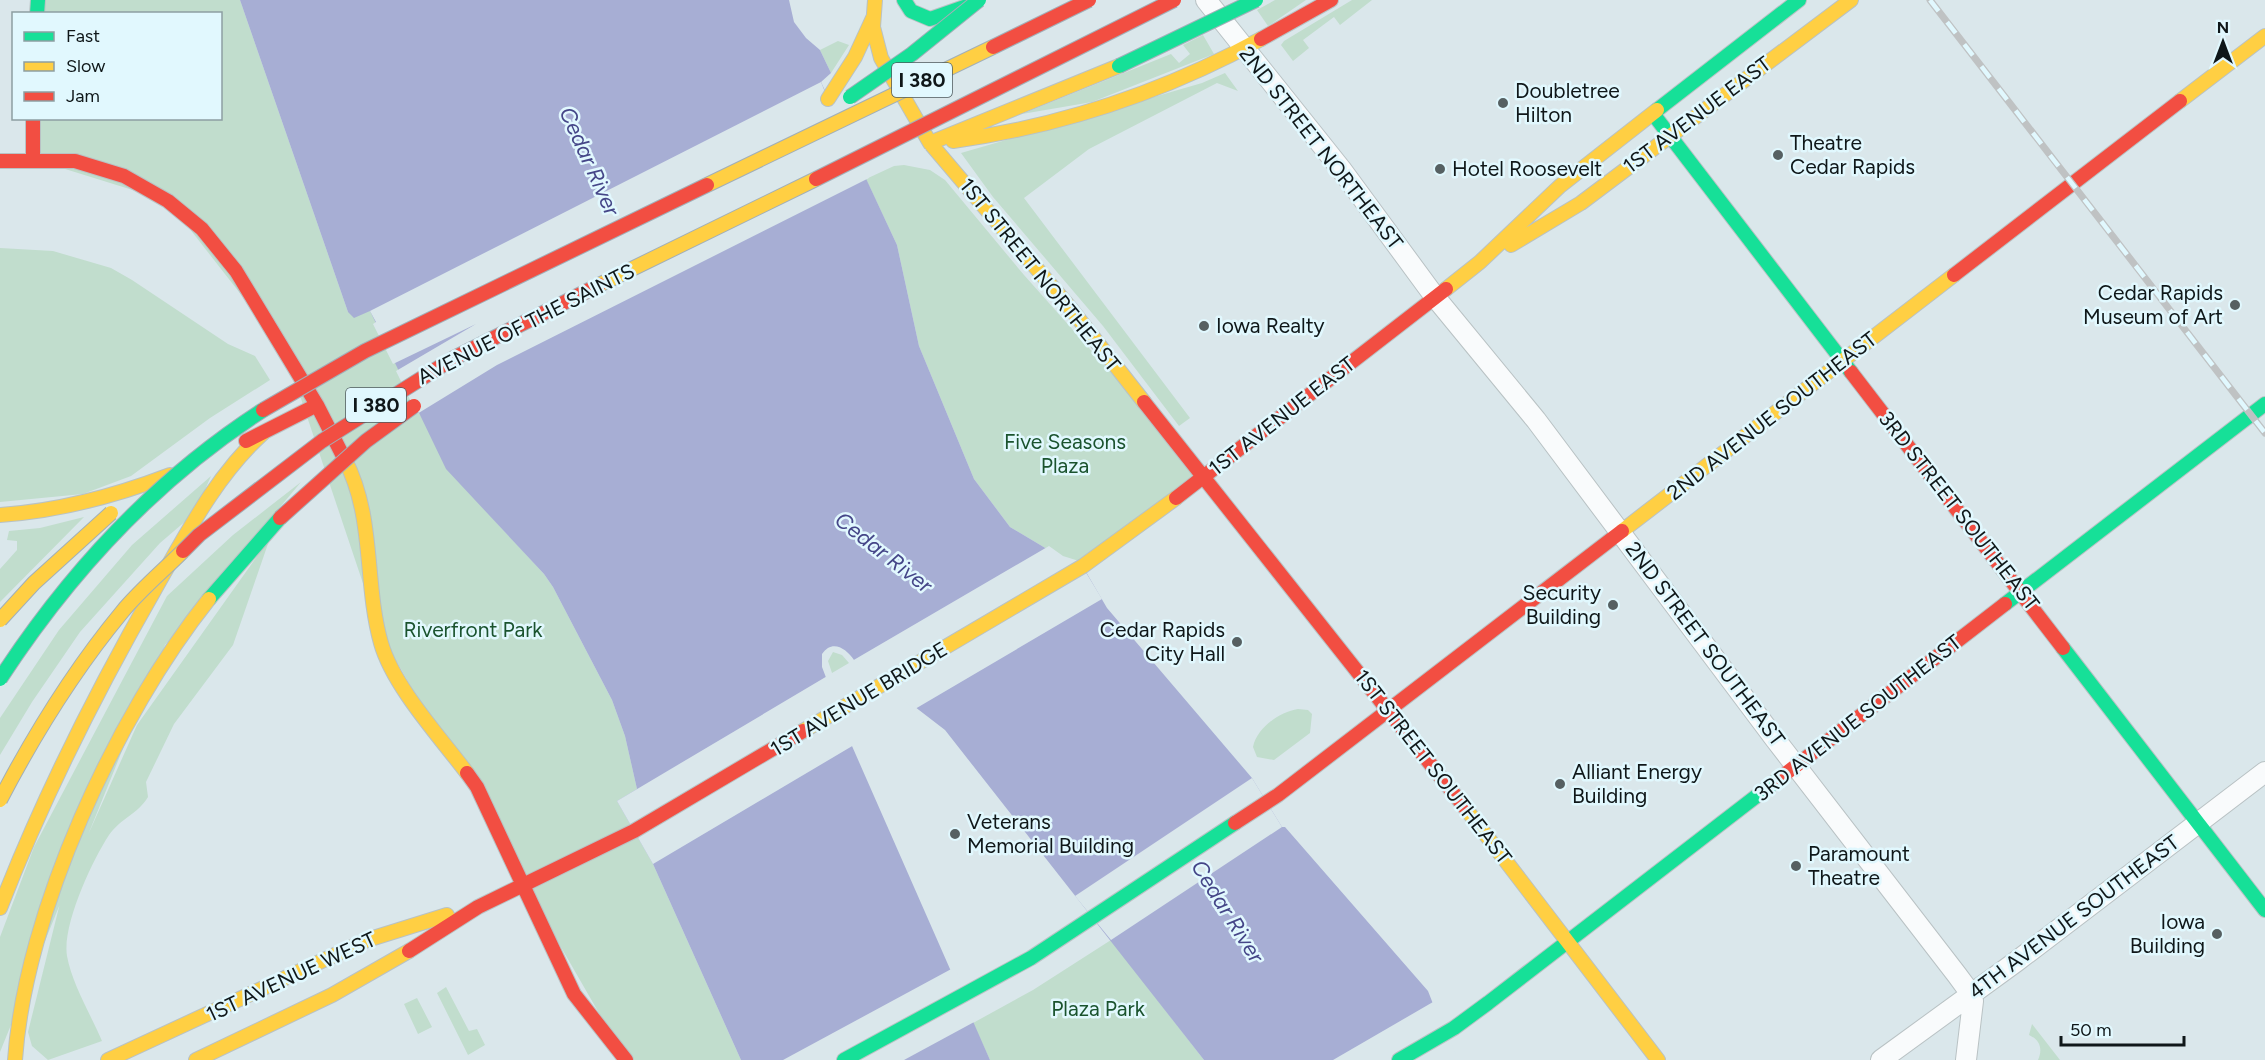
<svg xmlns="http://www.w3.org/2000/svg" width="2265" height="1060" font-family="Figtree,sans-serif">
<style>
.green{fill:#c1ddcd}
.water{fill:#a7aed4}
.pier{fill:#dae7eb}
.lines{fill:none;stroke-linecap:round;stroke-linejoin:round}
.street-casing{stroke:#b9c2c4;stroke-width:22}
.fast-casing{stroke:#b9c2c4;stroke-width:16}
.slow-casing{stroke:#b9c2c4;stroke-width:16}
.jam-casing{stroke:#b9c2c4;stroke-width:16}
.street{stroke:#f9fbfc;stroke-width:20}
.fast{stroke:#16e098;stroke-width:14}
.slow{stroke:#ffcf43;stroke-width:14}
.jam{stroke:#f24e42;stroke-width:14}
.rail-casing{stroke:#bfc2c3;stroke-width:7}
.rail{stroke:#e1f8fe;stroke-width:4.5;stroke-dasharray:14;stroke-linecap:butt}
.fast-bridge-casing{stroke:#a2afb8;stroke-width:16;stroke-linecap:butt}
.slow-bridge-casing{stroke:#a2afb8;stroke-width:16;stroke-linecap:butt}
.jam-bridge-casing{stroke:#a2afb8;stroke-width:16;stroke-linecap:butt}
.fast-bridge{stroke:#16e098;stroke-width:14}
.slow-bridge{stroke:#ffcf43;stroke-width:14}
.jam-bridge{stroke:#f24e42;stroke-width:14}
.poi-dot{fill:#566062;stroke:#e1f8fe;stroke-width:2}
.labels{text-anchor:middle;stroke-width:5;stroke-linejoin:round;paint-order:stroke}
.shield{fill:#e1f8fe;stroke:#4e5a5e;stroke-width:1.5}
.shield-label{font-size:20px;font-weight:bold;fill:#0f1719}
.poi-label{font-size:21px;fill:#0f1719;stroke:#e1f8fe;text-anchor:start}
.street-label{font-size:21px;fill:#0f1719;stroke:#e1f8fe}
.park-label{font-size:21px;fill:#1a532e;stroke:#e1f8fe}
.water-label{font-size:22px;font-style:italic;fill:#454688;stroke:#e1f8fe}
</style>
<rect width="100%" height="100%" fill="#dae7eb"/>
<path class="green" d="M38 0H240L348 312 370 311 420 412 495 521 544 574 553 587 612 700 625 736 637 789 617 801 653 864 741 1060H626L379 631 285 351 168 201 33 159V119L220 118V14L37 13Z
M1275 0H1306L1268 26 1257 10Z
M1352 0H1372L1340 25 1334 17 1303 40 1309 48 1293 61 1281 45 1284 41Z
M1203 35 1214 54 1092 102 1022 114 1171 54 1179 63 1190 54 1183 45Z
M838 41 849 45 831 73 820 50Z
M1225 73 1238 91 1217 83 1089 149 1024 198 1190 418 1179 426 1103 326 993 197 961 153 1202 83Z
M904 165 930 170 945 180 1024 275 1204 477 1082 565 1062 558 1010 527 974 479 919 346 897 245 866 179 894 166Z
M0 248 53 251 111 268 132 280 228 344 255 356 270 380 210 418 131 476 83 494 0 502Z
M211 476 195 513 160 543 80 632 32 702 0 755V718L59 630 132 545Z
M301 482 165 645 0 1052V937L34 847 167 596 233 535Z
M84 517 0 602V569L17 550V541L7 540 9 531 40 528Z
M270 538 233 645 174 724 146 782 148 797C138 814 121 818 109 835 92 861 62 925 67 956 72 984 91 1015 102 1041L48 1060 32 1046 28 1032 63 891 137 725Z
M833 652 842 655 849 663 832 673 828 661Z
M1298 709 1308 710 1312 714 1310 733 1274 760 1257 757 1253 747C1257 728 1279 712 1298 709Z
M1111 940 1204 1060H990L973 1023 1033 990Z
M446 987 469 1031 477 1029 485 1045 468 1055 437 993Z
M417 998 432 1027 418 1034 404 1004Z
M2032 1024 2060 1060H2038C2043 1049 2040 1040 2029 1035Z"/>
<path class="water" d="M240 0H789L794 22 806 38 820 50 831 73 821 82 897 245 919 346 974 479 1010 527 1062 558 1082 565 1107 608 1252 778 1282 827H1285L1428 991 1455 1060H1204L945 730 854 660C846 648 832 639 822 654V667L852 746 990 1060H741L653 864 617 801 637 789 625 736 612 700 553 587 544 574 446 469 370 311 354 318 348 312Z"/>
<path class="pier" d="M821 82 827 97 830 96 869 178 497 365 417 414 396 371 476 324 393 364 373 324 376 322 370 311Z
M1049 546 1063 556 1079 561 1102 599 915 709 852 661Z
M829 675 854 745 653 864 617 801Z
M1252 778 1282 827 1111 940 1075 896Z
M955 967 976 1021 904 1060H783Z
M1433 1002 1442 1017 1458 1060H1333Z"/>
<g class="lines">
<defs>
<path id="street" d="M1206 0 1341 169 1435 297 1536 420 1775 739 1957 975 1971 994 1973 1001 1966 1060
M1881 1060 2017 961 2265 772"/>
<path id="fast" d="M904 0 911 11 930 19 970 5
M37 14 38 0
M1657 110 1799 0
M1657 119 1851 372
M209 599 280 518
M2005 604 2265 404
M2063 648 2265 910
M844 1060 1031 958 1235 823
M1399 1060 1454 1028 1488 1003 1780 778"/>
<path id="slow" d="M875 0 873 27 881 58 930 143 1071 309 1144 402
M828 99 855 57 873 18
M2180 101 2265 36
M953 141C1063 126 1164 92 1261 39
M930 143 1119 66
M1511 245 1581 203 1851 0
M1446 289 1480 262 1560 186 1657 110
M345 460C375 517 364 583 381 643 393 686 440 737 467 773
M0 515C59 511 115 496 170 475
M1622 531 1954 275
M803 731 1083 566 1176 498
M1466 809 1658 1060
M0 908C43 797 96 692 155 589 187 533 215 477 263 433
M15 1060C25 913 117 714 209 599
M108 1060 367 940 447 915
M196 1060 332 995 409 951"/>
<path id="jam" d="M1261 39 1331 0
M33 118V159
M0 161H75L124 176 168 201 202 229 236 271 317 405 345 460
M1954 275 2180 101
M1851 372 2063 648
M1144 402 1466 809
M246 441 317 405
M1176 498 1446 289
M467 773 477 787 574 994 626 1060
M1780 778 2005 604
M1235 823 1278 795 1622 531
M409 951 478 907 634 831 803 731"/>
</defs>
<use href="#street" class="street-casing"/>
<use href="#fast" class="fast-casing"/>
<use href="#slow" class="slow-casing"/>
<use href="#jam" class="jam-casing"/>
<use href="#street" class="street"/>
<use href="#fast" class="fast"/>
<use href="#slow" class="slow"/>
<use href="#jam" class="jam"/>
<defs>
<path id="rail" d="M1930 0 2265 433"/>
</defs>
<use href="#rail" class="rail-casing"/>
<use href="#rail" class="rail"/>
<defs>
<path id="fast-bridge" d="M1119 66 1256 0
M850 97 912 54 979 0
M0 679C69 573 156 479 263 410"/>
<path id="slow-bridge" d="M707 185 993 47
M599 285 816 179
M0 620 34 583 111 513
M0 800C35 733 74 670 122 612 140 590 163 571 183 551"/>
<path id="jam-bridge" d="M993 47 1089 0
M816 179 1174 0
M263 410 365 351 707 185
M280 518 366 441 414 406
M183 551 199 535 322 441 454 358 599 285"/>
</defs>
<use href="#fast-bridge" class="fast-bridge-casing"/>
<use href="#slow-bridge" class="slow-bridge-casing"/>
<use href="#jam-bridge" class="jam-bridge-casing"/>
<use href="#fast-bridge" class="fast-bridge"/>
<use href="#slow-bridge" class="slow-bridge"/>
<use href="#jam-bridge" class="jam-bridge"/>
</g>
<g class="poi-dot">
<circle cx="1503" cy="103" r="6"/>
<circle cx="1778" cy="155" r="6"/>
<circle cx="1440" cy="169" r="6"/>
<circle cx="2235" cy="305" r="6"/>
<circle cx="1204" cy="326" r="6"/>
<circle cx="1613" cy="605" r="6"/>
<circle cx="1237" cy="642" r="6"/>
<circle cx="1560" cy="784" r="6"/>
<circle cx="955" cy="834" r="6"/>
<circle cx="1796" cy="866" r="6"/>
<circle cx="2217" cy="934" r="6"/>
</g>
<g class="labels">
<g class="shield">
<rect x="892" y="63" width="60" height="34" rx="4.5"/>
<rect x="346" y="388" width="60" height="34" rx="4.5"/>
</g>
<g class="shield-label">
<text x="922" y="87">I 380</text>
<text x="376" y="412">I 380</text>
</g>
<g class="poi-label">
<text x="1515" y="98">Doubletree<tspan x="1515" dy="24">Hilton</tspan></text>
<text x="1790" y="150">Theatre<tspan x="1790" dy="24">Cedar Rapids</tspan></text>
<text x="1452" y="176">Hotel Roosevelt</text>
<text x="2223" y="300" text-anchor="end">Cedar Rapids<tspan x="2223" dy="24">Museum of Art</tspan></text>
<text x="1216" y="333">Iowa Realty</text>
<text x="1601" y="600" text-anchor="end">Security<tspan x="1601" dy="24">Building</tspan></text>
<text x="1225" y="637" text-anchor="end">Cedar Rapids<tspan x="1225" dy="24">City Hall</tspan></text>
<text x="1572" y="779">Alliant Energy<tspan x="1572" dy="24">Building</tspan></text>
<text x="967" y="829">Veterans<tspan x="967" dy="24">Memorial Building</tspan></text>
<text x="1808" y="861">Paramount<tspan x="1808" dy="24">Theatre</tspan></text>
<text x="2205" y="929" text-anchor="end">Iowa<tspan x="2205" dy="24">Building</tspan></text>
</g>
<g class="street-label">
<text transform="translate(1697 115) rotate(-37)" y="7">1ST AVENUE EAST</text>
<text transform="translate(1321 148) rotate(52)" y="7">2ND STREET NORTHEAST</text>
<text transform="translate(1040 275) rotate(51)" y="7">1ST STREET NORTHEAST</text>
<text transform="translate(526 324) rotate(-27)" y="7">AVENUE OF THE SAINTS</text>
<text transform="translate(1282 416) rotate(-38)" y="7">1ST AVENUE EAST</text>
<text transform="translate(1772 416) rotate(-38)" y="7">2ND AVENUE SOUTHEAST</text>
<text transform="translate(1959 511) rotate(52)" y="7">3RD STREET SOUTHEAST</text>
<text transform="translate(1705 644) rotate(53)" y="7">2ND STREET SOUTHEAST</text>
<text transform="translate(859 699) rotate(-31)" y="7">1ST AVENUE BRIDGE</text>
<text transform="translate(1858 718) rotate(-38)" y="7">3RD AVENUE SOUTHEAST</text>
<text transform="translate(1433 767) rotate(52)" y="7">1ST STREET SOUTHEAST</text>
<text transform="translate(2074 917) rotate(-37)" y="7">4TH AVENUE SOUTHEAST</text>
<text transform="translate(291 977) rotate(-25)" y="7">1ST AVENUE WEST</text>
</g>
<g class="park-label">
<text x="1065" y="449">Five Seasons<tspan x="1065" dy="24">Plaza</tspan></text>
<text x="473" y="637">Riverfront Park</text>
<text x="1098" y="1016">Plaza Park</text>
</g>
<g class="water-label">
<text transform="translate(590 161) rotate(66)" y="8">Cedar River</text>
<text transform="translate(884 552) rotate(38)" y="8">Cedar River</text>
<text transform="translate(1228 911) rotate(58)" y="8">Cedar River</text>
</g>
</g>
<rect x="12" y="12" width="210" height="108" fill="#e1f8fe" stroke="#8d9ea2" stroke-width="1.5"/>
<rect x="24" y="32" width="30" height="9" fill="#16e098" stroke="#8d9ea2" stroke-width="1.5"/>
<text x="66" y="42" font-size="18" fill="#0f1719">Fast</text>
<rect x="24" y="62" width="30" height="9" fill="#ffcf43" stroke="#8d9ea2" stroke-width="1.5"/>
<text x="66" y="72" font-size="18" fill="#0f1719">Slow</text>
<rect x="24" y="92" width="30" height="9" fill="#f24e42" stroke="#8d9ea2" stroke-width="1.5"/>
<text x="66" y="102" font-size="18" fill="#0f1719">Jam</text>
<g transform="translate(2223 42)" stroke="#e1f8fe" stroke-width="4.5" paint-order="stroke">
<path d="M0-4.5L10 22L0 15L-10 22Z" fill="#0f1719"/>
<text y="-9" font-size="16" font-weight="bold" text-anchor="middle" fill="#0f1719">N</text>
</g>
<path d="M2061 1036v9h123v-9" fill="none" stroke="#0f1719" stroke-width="3"/>
<text x="2070" y="1036" font-size="18" fill="#0f1719" stroke="#e1f8fe" stroke-width="4.5" paint-order="stroke">50 m</text>
</svg>
